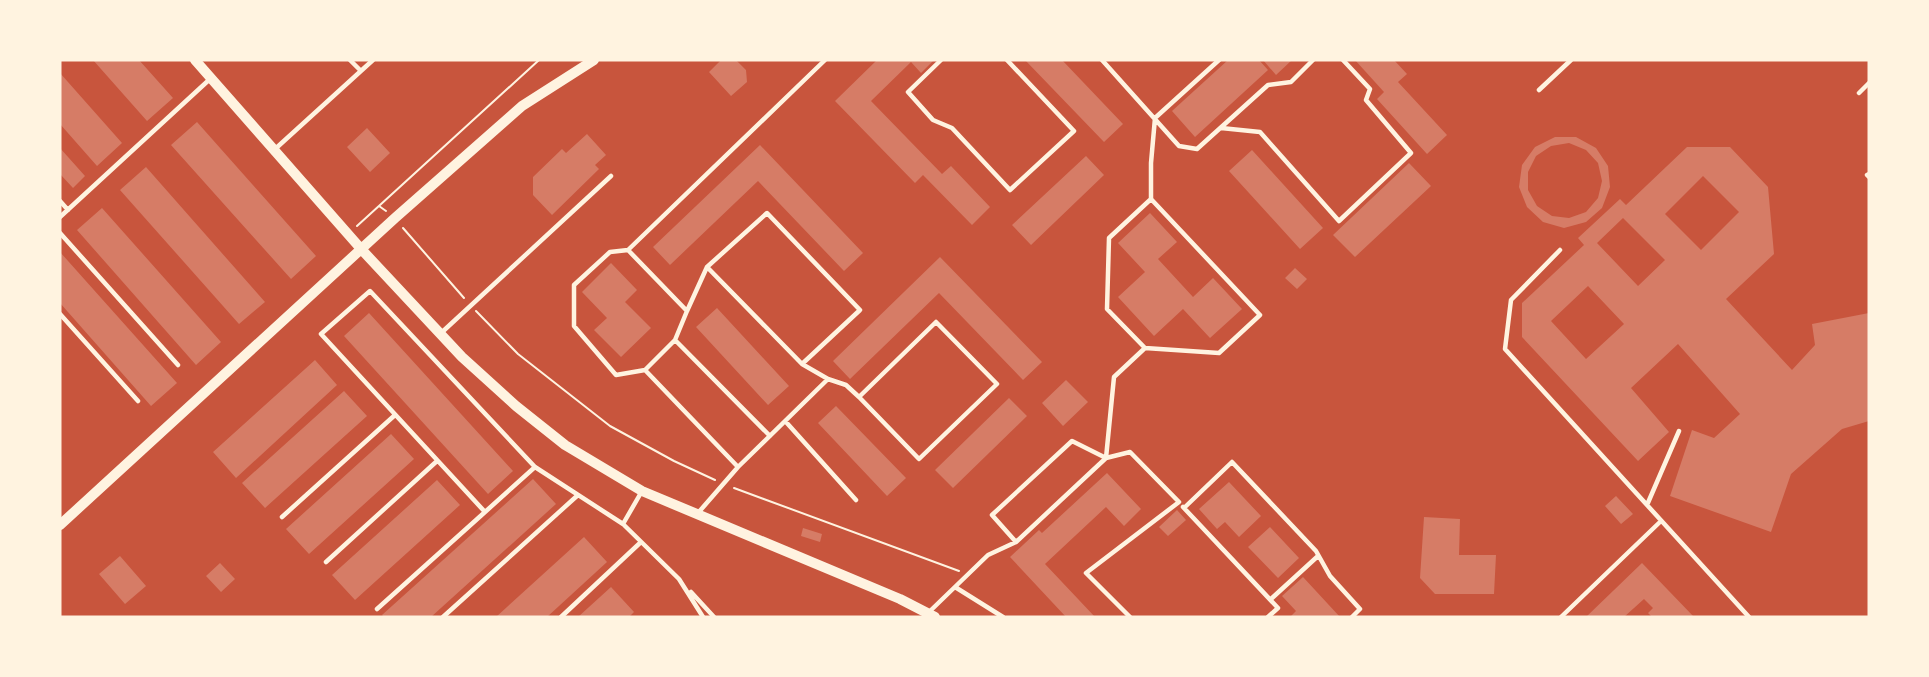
<svg xmlns="http://www.w3.org/2000/svg" width="1929" height="677" font-family="'Fira Sans',sans-serif">
<style>
.building{fill:#d67c66;fill-rule:evenodd}
.lines{fill:none;stroke-linecap:round;stroke-linejoin:round}
.path{stroke:#fff3e0;stroke-width:2}
.service{stroke:#fff3e0;stroke-width:4.5}
.tertiary{stroke:#fff3e0;stroke-width:10}
</style>
<rect width="100%" height="100%" fill="#c8553d"/>
<path class="building" d="M93 60H139L173 98 147 121Z
M721 60H736L746 70 747 82 731 96 709 72Z
M877 60H934L921 73 911 62 871 101 942 174 951 166 990 207 972 225 923 175 915 183 835 101Z
M1025 60H1062L1123 124 1104 142Z
M1228 60H1259L1268 70 1195 137 1172 111Z
M1263 60H1292L1276 75Z
M1355 60H1394L1407 74 1398 82 1447 135 1427 154 1377 99 1384 92Z
M60 73 122 143 97 166 60 124Z
M197 122 316 256 291 279 171 145Z
M367 128 390 153 370 172 347 147Z
M587 134 606 155 595 165 599 169 552 215 533 195V177L562 149 566 153Z
M1555 137H1576L1596 148 1608 166 1610 187 1602 208 1586 222 1564 228 1543 222 1527 207 1519 187 1522 165 1535 147ZM1569 143 1586 150 1598 163 1602 181 1598 198 1586 212 1569 218 1552 216 1537 206 1528 190V172L1536 156 1551 146Z
M760 145 863 253 844 271 758 181 670 265 653 247Z
M1687 147H1730L1768 187 1774 254 1726 299 1792 370 1815 345 1812 324 1869 313V421L1842 429 1791 474 1771 532 1670 496 1692 430 1714 438 1740 414 1678 344 1631 388 1669 432 1638 461 1522 337V303L1584 245 1578 238 1620 199 1626 205ZM1703 176 1739 212 1701 250 1665 214ZM1623 218 1665 260 1638 286 1597 243ZM1588 286 1624 324 1586 359 1551 321Z
M60 148 85 176 73 188 60 174Z
M1252 150 1323 228 1300 249 1229 171Z
M1086 156 1104 175 1031 245 1012 225Z
M1409 163 1431 186 1355 257 1333 235Z
M146 167 265 302 239 324 120 190Z
M102 208 221 342 196 365 77 230Z
M1150 213 1177 242 1158 259 1193 297 1213 278 1242 309 1210 338 1183 309 1154 336 1118 297 1145 272 1118 243Z
M60 252 177 383 151 406 60 303Z
M940 257 1042 362 1023 380 939 293 850 379 833 361Z
M611 263 637 290 625 302 651 328 621 357 594 330 607 318 582 292Z
M1295 268 1307 279 1297 289 1285 278Z
M717 308 789 386 768 405 696 327Z
M369 313 513 471 488 494 344 336Z
M315 360 337 385 236 478 213 452Z
M1066 380 1088 402 1063 426 1042 403Z
M344 391 367 416 265 508 242 483Z
M1009 398 1027 416 953 488 935 470Z
M836 406 906 478 887 496 818 423Z
M391 434 414 459 309 554 286 529Z
M1107 473 1141 509 1124 526 1106 507 1045 564 1095 617H1066L1010 557 1039 530 1042 533Z
M533 479 556 504 431 617H384L382 615Z
M437 480 460 505 355 600 332 575Z
M1229 482 1261 516 1239 537 1225 522 1217 529 1199 509Z
M1616 496 1633 514 1621 524 1605 506Z
M1177 510 1186 520 1168 536 1159 527Z
M1424 517 1460 519 1459 555H1496L1494 594H1435L1420 578Z
M1270 527 1299 558 1278 578 1248 547Z
M803 528 822 534 820 542 801 536Z
M584 537 607 562 547 617H496Z
M120 556 146 586 125 604 99 574Z
M220 563 235 579 221 592 206 576Z
M1642 563 1694 617H1652L1648 613 1653 608 1644 599 1624 617H1586Z
M1303 577 1340 617H1290L1296 611 1282 596Z
M611 587 634 612 629 617H578Z"/>
<g class="lines">
<path class="path" d="M379 206 386 211
M357 226 539 60
M403 228 464 298
M476 311 518 354 610 426 674 461 715 480
M734 488 959 571"/>
<path class="service" d="M350 60 361 71
M941 60 908 92 933 120 952 128 1010 190 1074 131 1007 60
M1102 60 1179 146 1197 149 1268 85 1291 82 1313 60
M1539 90 1571 60
M1859 93 1869 83
M1221 128 1260 132 1339 221 1411 153 1366 100 1370 89 1343 60
M274 150 373 60
M1869 174 1867 175 1869 177
M1151 199 1109 238 1107 309 1145 348 1219 353 1260 315 1151 199V163L1155 118 1219 60
M60 201 68 210
M60 217 210 79
M60 233 178 365
M628 250 825 60
M1560 250 1511 300 1505 349 1749 617
M707 267 767 213 860 310 802 364
M687 311 707 267 802 364 828 379
M60 314 138 401
M440 334 611 176
M645 370 675 340
M786 422 856 500
M535 467 485 512 321 334 370 291 535 467 623 524 679 579 703 617
M738 467 645 370 616 375 574 326V285L610 252 628 250 687 311 675 340 770 436
M1647 505 1679 431
M1183 507 1278 608 1268 617
M1184 508 1232 462 1316 551 1330 576 1360 609 1352 617
M698 513 738 467 828 379 846 385 859 397 936 322 997 384 919 459 859 397
M282 517 395 415
M623 524 642 491
M1016 542 992 515 1072 441 1106 458 1114 377 1145 348
M326 562 437 461
M955 587 1003 617
M691 592 714 617
M1271 599 1318 556
M377 609 485 512
M928 613 988 555 1016 542 1106 458 1130 452 1179 502 1086 573 1130 617
M443 617 578 495
M561 617 641 542
M1561 617 1661 521"/>
<path class="tertiary" d="M195 60 362 250 462 357 516 406 565 445 642 491 900 599 935 617
M60 525 395 218 522 106 594 60"/>
</g>
<rect width="1929" height="677" fill="none" stroke="#fff3e0" stroke-width="123"/>
</svg>
